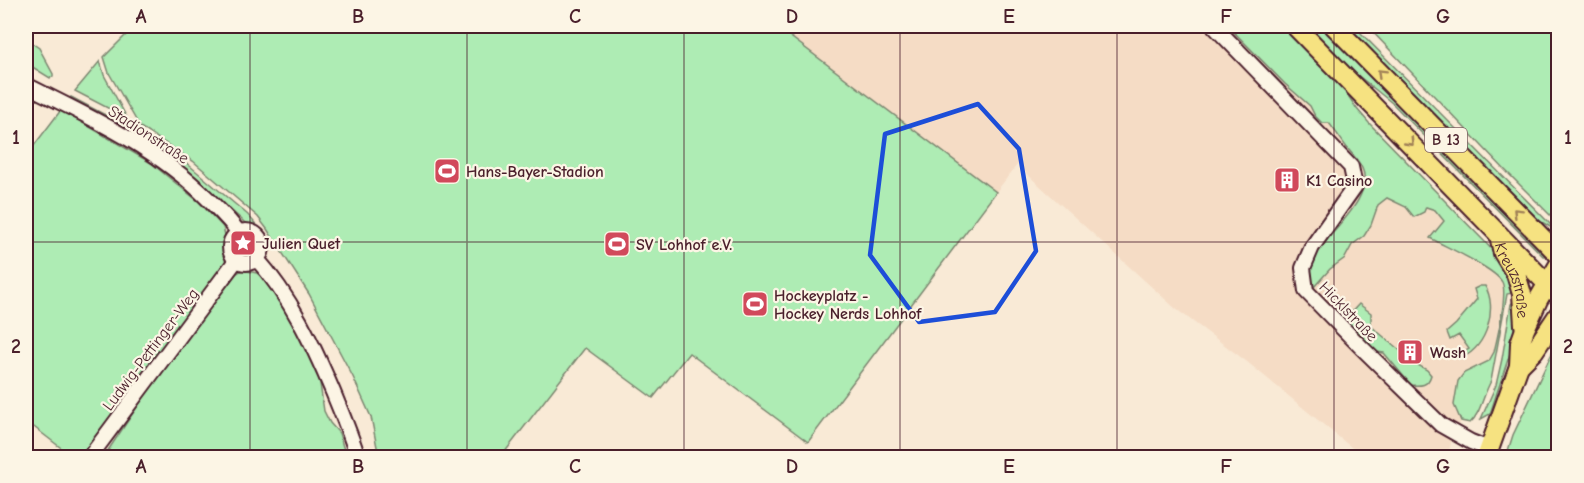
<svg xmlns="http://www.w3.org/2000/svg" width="1584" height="483" font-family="'Comic Neue',sans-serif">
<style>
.built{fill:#f5dcc5}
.green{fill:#aeecb4;stroke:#7c8670;stroke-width:1.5}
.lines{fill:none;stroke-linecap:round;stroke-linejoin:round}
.minor-casing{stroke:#4a1f2b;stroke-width:18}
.major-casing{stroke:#4a1f2b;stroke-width:22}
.minor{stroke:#fcf5e5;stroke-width:14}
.major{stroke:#f6e281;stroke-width:18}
.oneway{stroke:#a08056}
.marked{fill:none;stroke:#1d4ed8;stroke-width:4.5;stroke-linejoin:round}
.grid{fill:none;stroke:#4a1f2b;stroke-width:1.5;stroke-opacity:0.55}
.labels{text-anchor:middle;stroke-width:4.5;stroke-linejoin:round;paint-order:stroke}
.shield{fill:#fcf5e5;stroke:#7f5f63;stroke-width:1.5}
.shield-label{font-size:15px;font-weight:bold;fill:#4a1f2b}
.street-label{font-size:16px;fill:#4a1f2b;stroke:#fcf5e5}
.poi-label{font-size:16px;font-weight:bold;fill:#4a1f2b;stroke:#fcf5e5;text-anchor:start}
.neatline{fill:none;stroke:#4a1f2b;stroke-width:2}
.grid-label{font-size:20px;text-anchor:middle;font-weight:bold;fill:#4a1f2b}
</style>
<rect width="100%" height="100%" fill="#f9ead6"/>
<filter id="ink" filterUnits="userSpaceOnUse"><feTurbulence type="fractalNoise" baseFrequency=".0167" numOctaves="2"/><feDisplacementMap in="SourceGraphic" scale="12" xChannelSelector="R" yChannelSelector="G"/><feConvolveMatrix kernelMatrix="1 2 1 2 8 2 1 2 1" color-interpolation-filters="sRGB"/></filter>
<g filter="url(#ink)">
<path class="built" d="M776 26H1228L1285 84 1310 106 1315 116 1329 123 1356 158 1425 207 1435 210 1444 221 1430 239 1486 268 1502 281 1504 291 1494 352 1489 361 1478 367 1454 405 1461 421 1451 442 1448 457H1363L1246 361 1176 309 1017 165 996 192Z"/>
<path class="green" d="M135 26H776L996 192 808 442 689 353 653 398 585 348 501 457H379L371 417 353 377 309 294 267 229 258 217 193 161 140 127 109 73 104 57Z
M1228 26H1283L1341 85 1357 109 1369 123 1485 242 1501 260 1516 292 1507 294 1491 381C1483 395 1481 413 1470 423L1461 421 1454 405 1458 381 1464 373 1489 361 1494 352C1497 339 1508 293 1502 282 1494 268 1446 247 1430 238L1444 221 1435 210 1426 207 1424 212 1414 217 1406 207 1387 198 1378 205 1371 225 1364 236 1352 245 1345 258 1330 269 1313 288C1310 281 1307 273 1309 266 1319 239 1377 200 1362 168 1359 161 1353 155 1348 149 1342 141 1336 132 1329 123H1322L1315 116 1310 106 1285 84Z
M1306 26H1321L1544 253 1545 256H1543L1392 103 1345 65Z
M1344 26H1354L1557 231 1535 218Z
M1367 26H1558V223L1505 170Z
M26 39 39 48 53 74V77L50 78 26 63Z
M100 61 104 75 127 118 75 91Z
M71 97 147 137 184 161 248 215 259 228 246 224 241 219 184 169 70 100Z
M61 110 151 163 199 202 223 227 225 235 222 246 227 266 82 457H73L26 421V156Z
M242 270 257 273 269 283 300 334 318 370 324 411 330 423 339 433 346 457 103 458 165 365 230 282 236 274Z
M1480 286H1485C1498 307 1487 347 1463 357L1461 354 1469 349 1459 335 1450 340 1447 332 1456 324 1477 299 1474 289Z
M1514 301 1517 332 1490 414 1481 419 1496 385 1502 359 1511 304Z
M1359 304 1371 313V326L1416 364 1427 370 1431 375C1428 386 1421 386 1411 385L1384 353 1377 352 1345 319Z
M1558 341V438L1555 441 1548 457H1506L1513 435 1553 351V345Z"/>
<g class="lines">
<defs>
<path id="minor" d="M1214 26 1351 167 1355 186 1312 247 1303 268 1306 291 1362 348 1441 425 1471 442 1489 449
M26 85C90 117 156 147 208 199 219 210 230 220 239 233
M230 247a16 16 0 1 1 32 0a16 16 0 1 1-32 0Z
M256 258C291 297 313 345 333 392 342 414 351 435 358 458
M89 458 237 259"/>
<g id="major">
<path d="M1295 26 1558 295"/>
<path d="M1334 26 1558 254"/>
<path id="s1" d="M1499 235 1503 253 1516 274 1522 294 1524 325"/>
<path d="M1519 366 1534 351 1558 315"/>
<path d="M1486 458 1519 366 1520 343 1525 329 1538 300 1558 266"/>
</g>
</defs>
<use href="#minor" class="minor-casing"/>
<use href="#major" class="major-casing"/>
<use href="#minor" class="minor"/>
<use href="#major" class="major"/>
</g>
<defs><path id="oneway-chevron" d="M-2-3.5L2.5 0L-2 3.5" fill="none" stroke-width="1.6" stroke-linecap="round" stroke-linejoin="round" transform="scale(1.5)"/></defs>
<g class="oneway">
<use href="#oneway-chevron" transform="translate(1381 73) rotate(-135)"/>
<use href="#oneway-chevron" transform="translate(1410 142) rotate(46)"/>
<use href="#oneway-chevron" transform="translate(1517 212) rotate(-135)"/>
</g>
</g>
<path class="marked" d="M978 104 1019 149 1036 251 995 312 919 322 870 255 885 134Z"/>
<path class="grid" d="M250 26V458M467 26V458M684 26V458M900 26V458M1117 26V458M1334 26V458M26 242H1558"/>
<defs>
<symbol id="stadium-square" viewBox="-11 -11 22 22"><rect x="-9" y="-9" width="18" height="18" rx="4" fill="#d1495b" stroke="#fcf5e5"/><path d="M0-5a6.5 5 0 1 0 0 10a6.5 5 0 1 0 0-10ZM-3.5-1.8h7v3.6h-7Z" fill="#fff"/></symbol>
<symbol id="building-square" viewBox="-11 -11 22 22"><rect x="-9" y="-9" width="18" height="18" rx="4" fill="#d1495b" stroke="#fcf5e5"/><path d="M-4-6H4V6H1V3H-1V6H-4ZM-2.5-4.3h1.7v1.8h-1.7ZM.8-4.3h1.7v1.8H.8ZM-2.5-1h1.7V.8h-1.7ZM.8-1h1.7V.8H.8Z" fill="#fff"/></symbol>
<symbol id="sight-square" viewBox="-11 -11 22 22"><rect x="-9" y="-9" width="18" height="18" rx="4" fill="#d1495b" stroke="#fcf5e5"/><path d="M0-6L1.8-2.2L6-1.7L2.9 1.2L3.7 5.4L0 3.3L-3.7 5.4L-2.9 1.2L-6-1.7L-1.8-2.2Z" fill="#fff"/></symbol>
</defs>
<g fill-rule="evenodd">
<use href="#stadium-square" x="432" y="156" width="30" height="30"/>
<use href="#building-square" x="1272" y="165" width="30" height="30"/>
<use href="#sight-square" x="228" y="228" width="30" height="30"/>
<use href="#stadium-square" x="602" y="229" width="30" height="30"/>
<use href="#stadium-square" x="740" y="289" width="30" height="30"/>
<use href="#building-square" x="1395" y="337" width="30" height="30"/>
</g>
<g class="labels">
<rect class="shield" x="1425" y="128" width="42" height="24" rx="4.5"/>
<g class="shield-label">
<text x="1446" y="145">B 13</text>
</g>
<g class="street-label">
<text transform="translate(149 134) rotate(33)" y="6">Stadionstraße</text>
<text dy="6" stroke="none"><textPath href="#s1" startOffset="48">Kreuzstraße</textPath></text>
<text transform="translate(1349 311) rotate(46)" y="6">Hicklstraße</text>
<text transform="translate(150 349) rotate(-53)" y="6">Ludwig-Pettinger-Weg</text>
</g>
<g class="poi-label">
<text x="466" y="177">Hans-Bayer-Stadion</text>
<text x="1306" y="186">K1 Casino</text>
<text x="262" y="249">Julien Quet</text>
<text x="636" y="250">SV Lohhof e.V.</text>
<text x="774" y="301">Hockeyplatz -<tspan x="774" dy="18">Hockey Nerds Lohhof</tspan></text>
<text x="1430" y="358">Wash</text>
</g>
</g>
<rect width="1584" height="483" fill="none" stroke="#fcf5e5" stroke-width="66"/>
<rect x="33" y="33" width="1518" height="417" class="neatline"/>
<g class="grid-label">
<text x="141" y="23">A</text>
<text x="358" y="23">B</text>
<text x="575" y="23">C</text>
<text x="792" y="23">D</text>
<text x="1009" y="23">E</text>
<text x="1226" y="23">F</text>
<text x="1443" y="23">G</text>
<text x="16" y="144">1</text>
<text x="1568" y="144">1</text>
<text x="16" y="353">2</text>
<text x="1568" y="353">2</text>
<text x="141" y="473">A</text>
<text x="358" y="473">B</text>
<text x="575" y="473">C</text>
<text x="792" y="473">D</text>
<text x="1009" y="473">E</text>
<text x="1226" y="473">F</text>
<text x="1443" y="473">G</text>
</g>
</svg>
